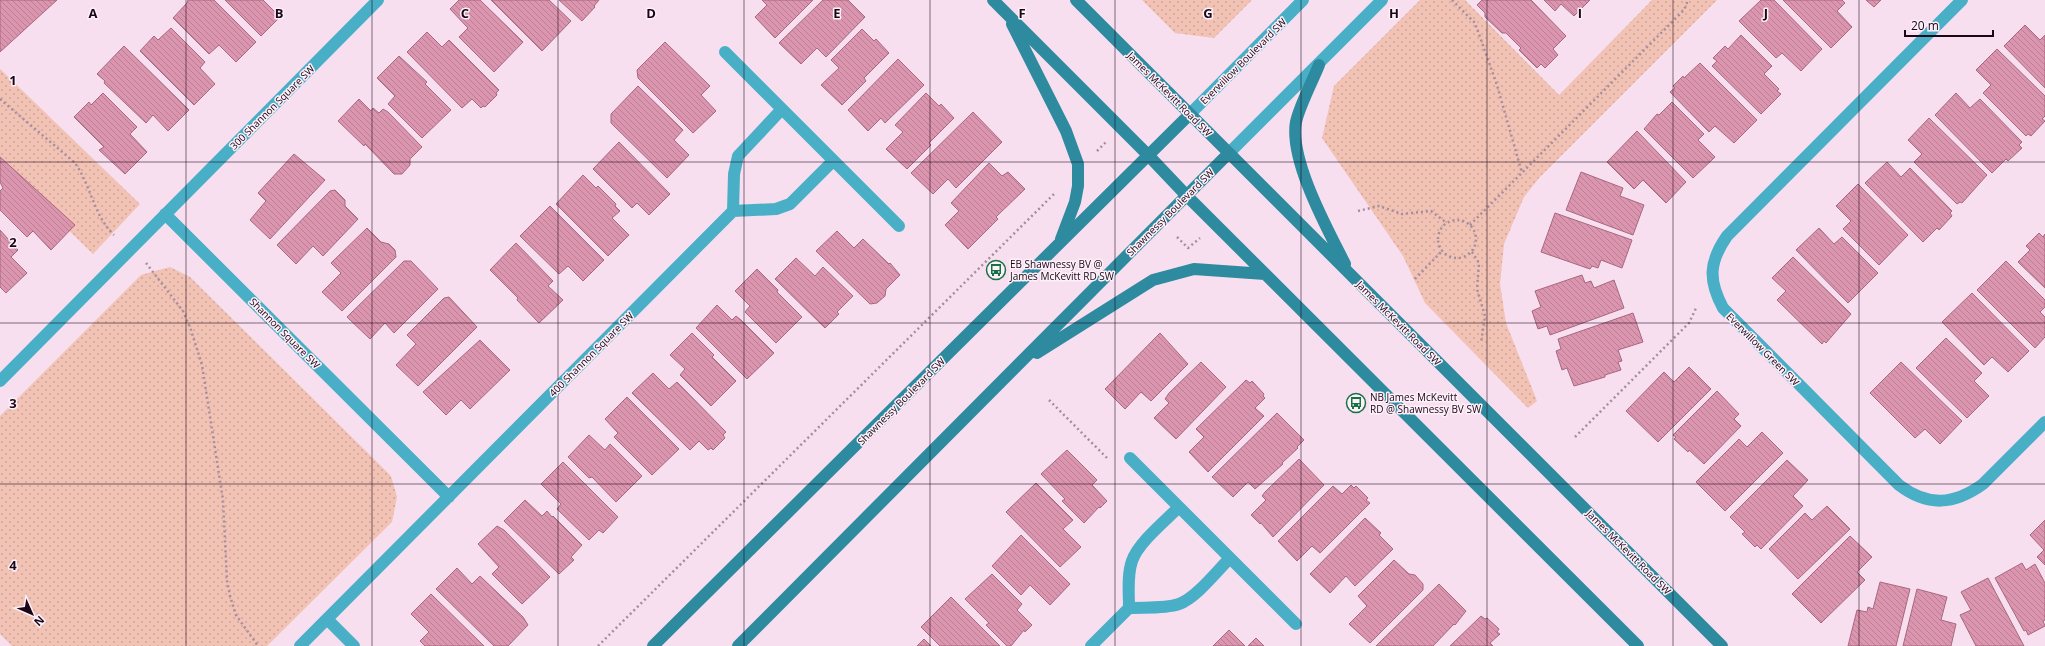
<svg xmlns="http://www.w3.org/2000/svg" width="2045" height="646" font-family="'Open Sans',sans-serif">
<style>
.park{fill:url(#park-dots)}
.building{fill:url(#building-back-hatch);stroke:#a8677f}
.lines{fill:none;stroke-linecap:round;stroke-linejoin:round}
.path{stroke:#a48e9e;stroke-width:2.5;stroke-dasharray:2 3;stroke-linecap:butt}
.street{stroke:#49afc7;stroke-width:12}
.secondary{stroke:#2d8a9f;stroke-width:12}
.grid{fill:none;stroke:#1a0616;stroke-width:1;stroke-opacity:0.55}
.labels{text-anchor:middle;stroke-width:3;stroke-linejoin:round;paint-order:stroke}
.street-label{font-size:10px;fill:#1a0616;stroke:#fdf0f9}
.poi-label{font-size:10px;fill:#1a0616;stroke:#fdf0f9;text-anchor:start}
.grid-label{font-size:13px;text-anchor:middle;font-weight:bold;fill:#1a0616;stroke:#fdf0f9;stroke-width:3;stroke-linejoin:round;paint-order:stroke}
</style>
<defs>
<pattern id="park-dots" width="8" height="8" patternUnits="userSpaceOnUse"><rect width="8" height="8" fill="#f2c2b4"/><path d="M2 2h.1M6 6h.1" fill="none" stroke="#cfa59a" stroke-width="1.8" stroke-linecap="round"/></pattern>
<pattern id="building-back-hatch" width="6" height="6" patternUnits="userSpaceOnUse"><rect width="6" height="6" fill="#db95ae"/><path d="M-1 5l2 2M0 0l6 6M5-1l2 2" fill="none" stroke="#bb7f95"/></pattern>
</defs>
<rect width="100%" height="100%" fill="#f7dff0"/>
<path class="park" d="M1142 0H1252L1214 38 1175 33Z
M1420 0H1465L1559 95 1652 0H1717L1539 178 1524 197 1504 244 1500 284 1506 323 1537 401 1528 408 1425 303 1403 256 1322 138 1334 86Z
M0 69 140 204 93 254 0 163Z
M170 267 190 277 391 476 397 497 392 522 267 646H12L0 634V416L141 275Z"/>
<path class="building" d="M0 0H57L0 52Z
M188 0H214L256 42 236 62 219 45 209 54 173 18 187 3Z
M225 0H263L280 17 261 36Z
M459 0H480L523 42 494 72 459 37 468 28 450 9Z
M491 0H549L571 21 542 51Z
M559 0H599L594 6 595 7 582 21Z
M762 0H813L775 38 755 17 767 5Z
M823 0H848L865 17 826 57 817 48 801 64 779 43Z
M1482 0H1531L1566 36 1553 49 1558 55 1545 68 1541 64 1537 68 1519 50 1521 48 1506 33H1502L1485 17V13L1477 5Z
M1544 0H1590L1574 16 1561 4 1555 11Z
M1761 0H1774L1822 49 1801 71 1782 53 1776 58 1739 21Z
M1783 0H1842L1845 3 1837 11 1852 27 1831 48Z
M1866 0H1881L1874 7Z
M2025 25 2040 40 2045 35V88L2004 46Z
M171 28 205 62 200 68 215 84 194 105 140 51 154 36 158 40Z
M862 29 874 41 876 39 889 53 864 78 866 81 842 105 821 85 839 68 831 60Z
M427 32 442 47 449 40 499 90 496 93 497 95 485 107 483 106 481 108 472 99 462 108 407 52Z
M1741 35 1772 66 1764 74 1779 89 1777 91 1781 94 1761 114 1712 66 1717 61 1713 58 1725 46 1728 49Z
M665 42 710 86 701 95 716 111 693 133 638 78 637 70Z
M124 46 189 110 168 131 153 115 146 123 104 83 105 81 97 74Z
M1997 49 2045 96V116L2042 119 2045 121 2031 136 2028 134 2026 136 1983 93 1991 85 1976 70Z
M399 56 427 82 425 84 451 110 422 138 388 104 395 96 377 78Z
M898 59 924 85 885 123 881 118 868 131 848 110Z
M1700 63 1757 120 1734 143 1715 126 1709 132 1670 92 1675 88 1673 86 1683 76 1684 78Z
M638 86 683 130 674 140 689 155 667 178 611 123V114Z
M103 93 137 127 130 134 147 152 125 174 99 150 104 147 74 117 89 102 91 105Z
M926 93 939 106 941 104 954 118 929 143 931 145 907 169 886 149 903 132 895 125Z
M1956 93 1970 108 1980 99 2022 142 2019 145 2022 148 2008 161 2006 159 1992 173 1935 115Z
M359 99 371 111 373 108 379 113 383 109 388 112 422 147 410 159V165L402 174H394L365 144 364 146 338 121Z
M1672 102 1704 134 1698 140 1715 157 1693 178 1644 129 1657 114 1659 115Z
M973 112 1002 142 956 188 948 179 933 194 911 173Z
M1929 118 1987 175 1962 203 1960 202 1957 204 1914 162 1922 154 1908 140Z
M1637 131 1686 182 1666 203 1643 180 1634 189 1607 162Z
M619 142 670 194 649 215 637 203 632 208 593 169Z
M294 154 325 180 270 239 250 220 266 201 258 193Z
M0 157 75 225 51 250 33 231 27 237 0 210V191L3 188 0 182Z
M1887 162 1901 177 1910 168 1952 211 1950 213 1952 216 1939 230 1937 228 1923 242 1865 183Z
M989 163 1002 176 1008 172 1025 189 999 214 996 217 998 219 968 249 945 225 959 211 951 203Z
M1581 172 1623 188 1620 196 1644 205 1633 235 1566 210Z
M583 175 596 188 598 186 616 204 615 206 620 211 612 218 629 235 608 256 556 204Z
M1858 184 1908 235 1879 265 1843 229 1851 221 1836 206Z
M335 190 345 200V206L358 219 323 256 313 246 296 264 277 245 330 191Z
M550 206 604 260 583 281 568 266 559 274 520 236Z
M1555 213 1632 240 1622 268 1601 260 1598 268 1592 266 1590 269 1541 252Z
M367 228 381 242 389 244 395 250 396 257 342 311 322 292 341 273 331 263Z
M1819 228 1834 244 1842 237 1878 273 1848 303 1796 250Z
M0 230 18 250 11 257 27 273 6 293 0 287Z
M837 231 854 248 863 239 889 264 890 263 900 275 886 289 885 296 877 303 870 304 816 251Z
M2039 233 2043 237 2045 234V288L2018 262 2030 250 2026 246Z
M516 243 553 281 548 286 563 300 539 323 517 300 518 298 490 270Z
M1793 257 1851 314 1826 343 1824 341 1822 344 1777 300 1786 291 1772 278Z
M796 258 815 276 823 267 853 296 837 312 839 314 825 328 775 279Z
M404 261H411L438 289 394 333 385 323 370 339 347 317Z
M2006 261 2045 300V307L2040 312 2045 317V337L2035 348 1977 290Z
M757 269 778 290 777 292 802 317 776 343 745 312 750 306 735 291Z
M1582 275 1585 283 1591 281 1594 288 1614 280 1624 308 1550 335 1547 326 1538 329 1532 311 1541 307 1535 291Z
M1972 293 2029 351 2008 372 1992 357 1984 365 1942 322Z
M449 297 477 327 418 386 396 365 416 344 407 335 444 298Z
M717 305 732 320 736 316 741 320 774 353 747 379 696 328Z
M1633 313 1643 342 1618 350 1622 361 1618 362 1621 370 1605 375V377L1574 386 1567 368 1562 370 1556 351 1561 349 1558 339Z
M692 333 714 355 712 357 736 381 711 406 680 375 685 369 670 355Z
M1160 333 1188 364 1151 401 1141 392 1125 409 1105 389Z
M1946 338 1982 373 1974 381 1989 396 1967 418 1916 368Z
M480 340 510 370 470 409 461 400 446 415 423 392Z
M1201 362 1226 387 1176 439 1154 418 1169 403 1165 399 1169 393Z
M1901 362 1962 421 1940 444 1925 429 1915 438 1870 393Z
M1689 367 1711 389 1658 442 1626 411 1664 372 1674 382Z
M653 373 669 389 677 382 726 432 723 435 725 438 713 450 711 448 708 450 699 441 690 450 632 393Z
M1246 380 1250 383 1252 381 1264 394 1263 396 1265 398 1255 408 1264 416 1208 472 1189 452 1204 437 1196 429Z
M1717 391 1739 414 1734 419 1741 426 1704 464 1689 450 1688 452 1674 439 1676 437 1673 435Z
M627 397 679 449 652 475 614 437 618 433 605 419Z
M1277 413 1304 440 1297 447 1298 448 1282 463 1283 464 1255 489 1248 482 1233 497 1212 477Z
M1762 432 1783 453 1725 511 1696 482 1739 439 1747 447Z
M589 435 605 450 610 444 642 476 616 502 592 477 589 478 568 457Z
M1067 450 1097 480 1092 485 1107 501 1100 508 1099 507 1084 523 1062 501 1065 499 1041 474Z
M1299 459 1324 485 1273 537 1261 523 1260 524 1251 515 1266 500 1262 496 1265 492Z
M1787 460 1808 480 1793 496 1803 506 1761 549 1757 545 1755 547 1742 534 1745 532 1730 517Z
M563 462 618 517 603 533 599 530 589 540 557 509 561 504 541 484Z
M1036 483 1073 520 1063 529 1081 547 1060 567 1006 512Z
M1351 485 1354 488 1356 486 1368 498 1366 500 1370 503 1320 553 1312 546 1297 561 1278 541 1333 486 1342 494Z
M525 500 542 516 547 511 552 517 553 516 582 545 571 557 574 560 559 574 504 521Z
M1827 506 1850 529 1798 579 1769 549 1805 513 1812 520Z
M1365 518 1381 533 1379 535 1393 549 1355 586 1346 576 1330 593 1310 574Z
M2045 520V565L2037 557 2044 550 2030 535Z
M497 526 504 530 550 577 522 604 492 574 499 567 478 544Z
M1021 535 1070 584 1050 605 1030 585 1021 595 992 566Z
M1850 536 1872 557 1857 572 1865 580 1821 623 1792 594Z
M1394 560 1409 574 1415 575 1423 584V590L1370 643 1349 624 1367 606 1358 596Z
M2022 563 2026 570 2035 564 2045 583V620L2043 621 2045 626 2028 635 2026 630 2024 631 1995 578Z
M457 568 472 584 480 576 523 617 528 625 508 646H494L436 589Z
M992 574 1022 604 1017 610 1032 625 1025 632 1024 630 1011 646H1007L986 625 989 623 965 599Z
M1988 578 1999 599 2024 646H1976L1960 615 1971 610 1961 592Z
M1880 582 1910 589 1896 646H1848L1857 610 1867 612 1868 607 1873 609Z
M1439 584 1466 611 1455 625 1454 624 1433 646H1376Z
M1917 589 1947 597 1941 620 1956 624 1951 646H1903Z
M431 594 483 645 484 646H425L420 641 429 632 411 614Z
M951 597 1000 646H940L921 627Z
M1481 616 1485 619 1487 618 1499 629 1497 632 1500 634 1490 643 1493 646H1450Z
M1229 630 1245 646H1213Z
M1256 638 1264 646H1248Z
M924 639 931 646H917Z"/>
<g class="lines">
<path class="path" d="M1452 0 1475 23 1497 85 1522 173
M0 99 74 162C91 184 93 215 114 235
M1097 151 1106 142
M1358 211 1379 206 1402 214 1431 211 1447 223
M1438 239a19 19 0 1 1 38 0a19 19 0 1 1-38 0Z
M1470 225 1684 10 1688 0
M1177 237 1188 248 1200 238
M1472 252 1479 263 1477 289 1485 316 1481 343
M146 263 183 311 191 330 202 365 223 500 227 581 230 596 236 615 258 646
M1415 279 1442 251
M1049 400 1108 459
M1575 437 1689 323 1697 306
M598 646 1055 193"/>
<path class="street" d="M1962 0 1727 236C1709 262 1708 280 1723 308L1899 485C1928 507 1954 505 1983 484L2045 422
M725 52 899 226
M782 109 738 156 734 174 733 211 776 209 790 204 833 161
M1190 114 1303 0
M1229 153 1382 0
M165 214 449 497
M0 381 378 0
M1130 458 1296 624
M1179 507C1165 521 1138 543 1132 561 1127 575 1129 593 1129 608 1145 607 1164 609 1179 604 1196 598 1217 571 1230 558
M327 619 354 646
M300 646 733 211
M1091 646 1129 608"/>
<path class="secondary" d="M993 0 1148 155 1186 195 1638 646
M1076 0 1722 646
M1012 24 1066 131 1078 164V186L1075 202 1061 239
M1319 65C1313 80 1299 107 1296 122 1289 160 1328 230 1345 264
M1037 353 1153 280 1194 269 1265 274
M653 646 1190 114
M738 646 1229 153"/>
</g>
<path class="grid" d="M186 0V646M372 0V646M558 0V646M744 0V646M930 0V646M1115 0V646M1301 0V646M1487 0V646M1673 0V646M1859 0V646M0 162H2045M0 323H2045M0 484H2045"/>
<defs>
<symbol id="bus-ring" viewBox="-11 -11 22 22"><circle r="9.5" fill="#fdf0f9" stroke="#187144" stroke-width="1.5"/><path d="M-5-6H5V4H4V6H2V4H-2V6H-4V4H-5ZM-3.5-4V0h7V-4ZM-3.5 1.2v1.5H-2V1.2ZM2 1.2v1.5H3.5V1.2Z" fill="#187144"/></symbol>
</defs>
<g fill-rule="evenodd">
<use href="#bus-ring" x="985" y="259" width="22" height="22"/>
<use href="#bus-ring" x="1345" y="392" width="22" height="22"/>
</g>
<g class="labels">
<g class="street-label">
<text transform="translate(1243 61) rotate(-45)" y="4">Everwillow Boulevard SW</text>
<text transform="translate(1170 94) rotate(45)" y="4">James McKevitt Road SW</text>
<text transform="translate(272 107) rotate(-45)" y="4">300 Shannon Square SW</text>
<text transform="translate(1170 212) rotate(-45)" y="4">Shawnessy Boulevard SW</text>
<text transform="translate(1399 323) rotate(45)" y="4">James McKevitt Road SW</text>
<text transform="translate(285 333) rotate(45)" y="4">Shannon Square SW</text>
<text transform="translate(1763 349) rotate(45)" y="4">Everwillow Green SW</text>
<text transform="translate(591 354) rotate(-45)" y="4">400 Shannon Square SW</text>
<text transform="translate(901 401) rotate(-45)" y="4">Shawnessy Boulevard SW</text>
<text transform="translate(1629 552) rotate(45)" y="4">James McKevitt Road SW</text>
</g>
<g class="poi-label">
<text x="1010" y="268">EB Shawnessy BV @<tspan x="1010" dy="12">James McKevitt RD SW</tspan></text>
<text x="1370" y="401">NB James McKevitt<tspan x="1370" dy="12">RD @ Shawnessy BV SW</tspan></text>
</g>
</g>
<g class="grid-label">
<text x="93" y="18">A</text>
<text x="279" y="18">B</text>
<text x="465" y="18">C</text>
<text x="651" y="18">D</text>
<text x="837" y="18">E</text>
<text x="1022" y="18">F</text>
<text x="1208" y="18">G</text>
<text x="1394" y="18">H</text>
<text x="1580" y="18">I</text>
<text x="1766" y="18">J</text>
<text x="13" y="85">1</text>
<text x="13" y="247">2</text>
<text x="13" y="408">3</text>
<text x="13" y="570">4</text>
</g>
<g transform="translate(32 614) rotate(135)" stroke="#fdf0f9" stroke-width="3" paint-order="stroke">
<path d="M0-3L7 15L0 10L-7 15Z" fill="#1a0616"/>
<text y="-6" font-size="11" font-weight="bold" text-anchor="middle" fill="#1a0616">N</text>
</g>
<path d="M1905 30v6h88v-6" fill="none" stroke="#1a0616" stroke-width="2"/>
<text x="1911" y="30" font-size="12" fill="#1a0616" stroke="#fdf0f9" stroke-width="3" paint-order="stroke">20 m</text>
</svg>
